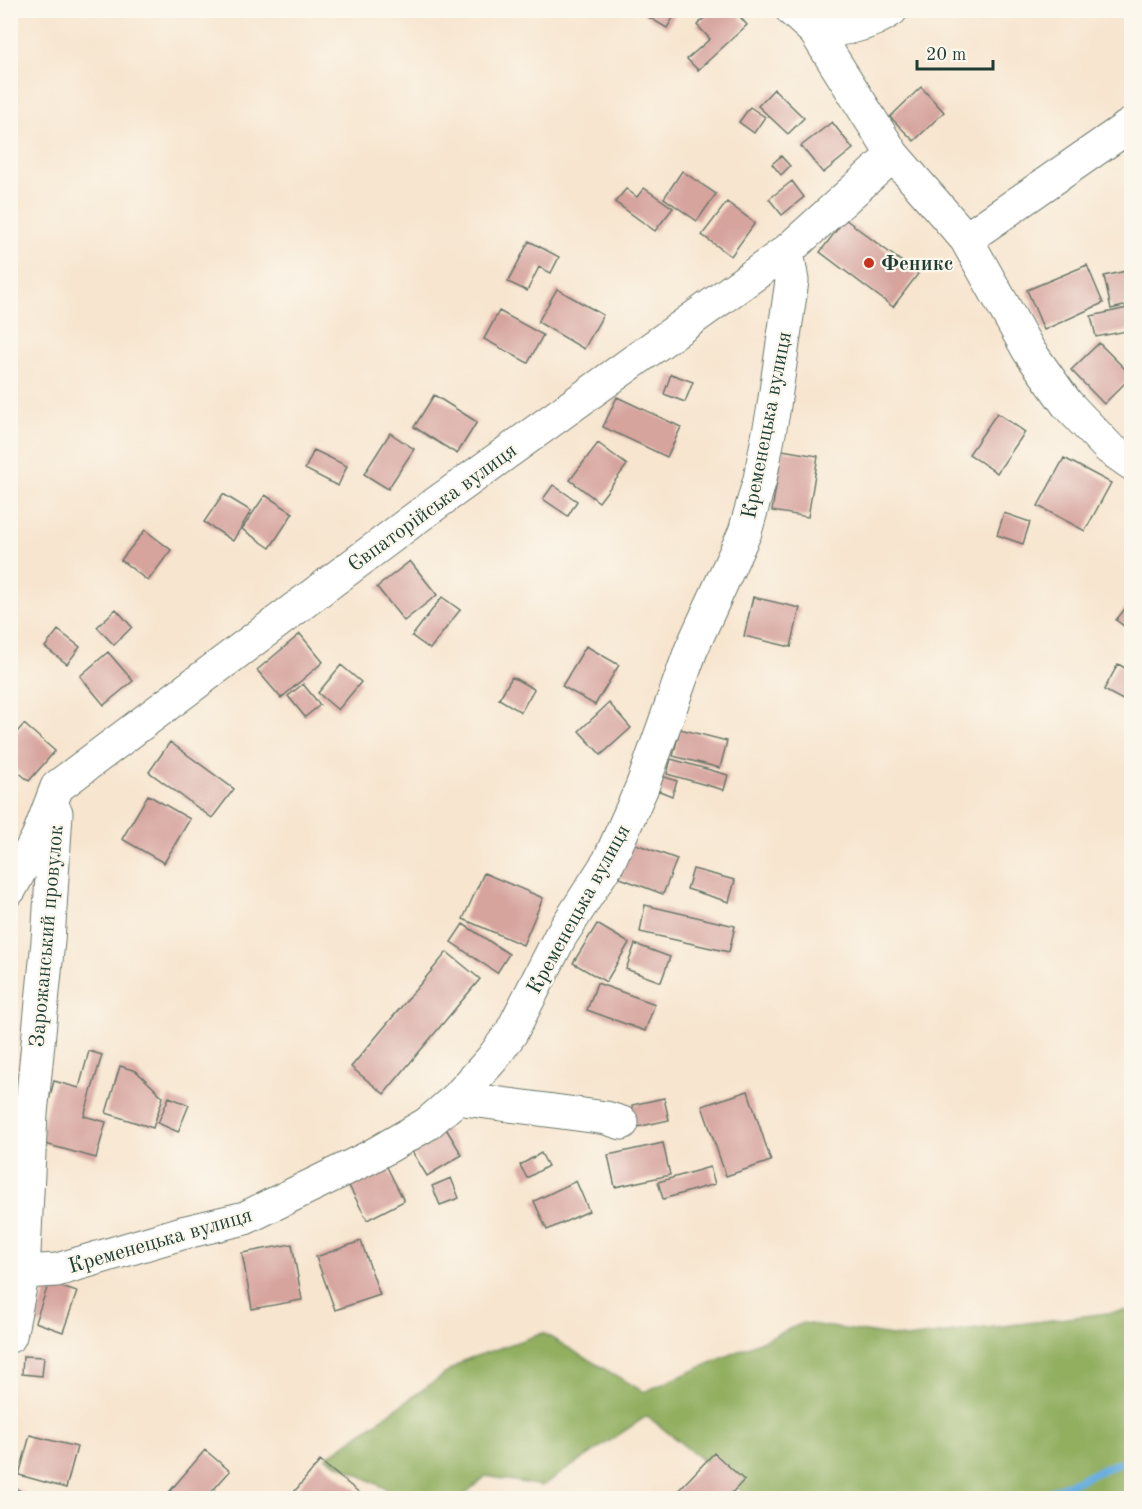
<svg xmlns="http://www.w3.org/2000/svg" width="1142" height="1509" font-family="'Old Standard TT',serif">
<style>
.forest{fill:#92af61;stroke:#58764a;stroke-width:1.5}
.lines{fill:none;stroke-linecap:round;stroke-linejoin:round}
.stream{stroke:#69aedf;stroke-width:8}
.building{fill:#d6a39d}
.minor-casing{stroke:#6b786a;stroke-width:35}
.minor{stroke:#fff;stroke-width:33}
.poi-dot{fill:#c8321e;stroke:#fbf7ec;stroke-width:2}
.labels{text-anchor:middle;stroke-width:4.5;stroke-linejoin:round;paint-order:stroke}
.poi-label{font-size:21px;font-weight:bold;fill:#1f3d34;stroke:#fbf7ec;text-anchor:start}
.street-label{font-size:21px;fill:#1f3d34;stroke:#fbf7ec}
</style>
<rect width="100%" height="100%" fill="#fbf7ec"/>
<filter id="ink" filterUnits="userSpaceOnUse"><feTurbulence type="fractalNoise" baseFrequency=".0167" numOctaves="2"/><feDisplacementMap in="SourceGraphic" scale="12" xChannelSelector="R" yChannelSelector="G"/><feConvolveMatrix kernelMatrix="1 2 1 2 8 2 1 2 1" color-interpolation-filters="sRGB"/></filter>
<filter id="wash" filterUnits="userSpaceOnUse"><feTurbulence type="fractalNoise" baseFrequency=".008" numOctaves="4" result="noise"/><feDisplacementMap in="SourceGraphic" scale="24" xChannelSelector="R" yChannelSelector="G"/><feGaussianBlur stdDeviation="1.35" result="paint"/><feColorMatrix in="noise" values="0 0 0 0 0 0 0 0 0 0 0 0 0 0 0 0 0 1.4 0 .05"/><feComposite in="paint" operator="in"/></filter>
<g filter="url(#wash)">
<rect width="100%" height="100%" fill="#f7e5cf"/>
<path class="forest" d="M1131 1310V1498H750L647 1416 542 1486 486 1476 460 1498H404L326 1458 465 1360 543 1333 644 1392 803 1323 906 1338Z"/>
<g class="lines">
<path class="stream" d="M1037 1498 1132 1457"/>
</g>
<g id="blocks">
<path class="building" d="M646 10H671L676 13 667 28 643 14Z
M713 10H734L747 25 698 70 687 59 710 39 697 25Z
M921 87 944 112 914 141 890 117Z
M774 89 804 118 788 134 758 106Z
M750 107 765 117 754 133 739 122Z
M832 122 853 149 823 173 801 146Z
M781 156 790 166 781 175 772 164Z
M682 171 716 194 697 221 664 198Z
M792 181 804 197 782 215 769 199Z
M644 188 673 208 655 231 615 202 626 189 637 197Z
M727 202 755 223 731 256 702 235Z
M845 219 918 274 893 307 820 252Z
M529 241 559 257 551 273 539 267 527 291 508 282Z
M1087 265 1103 303 1044 330 1027 290Z
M1126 271 1132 304 1111 309 1104 276Z
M557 289 603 315 584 349 538 322Z
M1132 307V330L1096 337 1091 316Z
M499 311 543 335 528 363 484 339Z
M1099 343 1132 376 1104 404 1071 370Z
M671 374 693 382 685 402 664 394Z
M434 395 477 422 457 454 414 427Z
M617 397 681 427 667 457 603 427Z
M997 413 1025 432 997 473 969 454Z
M390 433 414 449 388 489 364 474Z
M598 443 627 465 599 502 570 480Z
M314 450 347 466 338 486 305 469Z
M782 450 818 456 808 517 772 511Z
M1064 458 1111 483 1085 531 1038 506Z
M553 485 577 501 568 516 543 499Z
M223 494 251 511 233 541 204 522Z
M265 495 293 513 270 548 242 529Z
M1004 513 1030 522 1023 544 997 535Z
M145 530 171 550 148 581 121 560Z
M410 561 437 595 404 621 377 587Z
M442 597 460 610 430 649 412 636Z
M753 597 800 608 791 647 744 636Z
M1132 600V632L1116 620Z
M116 609 132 627 114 645 97 627Z
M58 630 80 647 67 664 45 647Z
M300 634 323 662 281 698 257 670Z
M586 646 619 665 595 705 562 686Z
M108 652 133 681 104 705 80 676Z
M1118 664 1132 672V705L1104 690Z
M341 665 361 682 338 710 318 693Z
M512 677 534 689 521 712 499 699Z
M303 684 320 705 305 717 288 696Z
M609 703 631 728 601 755 579 731Z
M24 724 55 751 29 781 10 765V740Z
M680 729 727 741 720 768 673 756Z
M170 742 234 789 212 818 149 772Z
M671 759 728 775 724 790 667 774Z
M662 776 677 781 672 796 657 790Z
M148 795 190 819 164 863 122 839Z
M633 843 677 859 663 894 620 878Z
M693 869 735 880 729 902 687 889Z
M484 873 543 898 523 945 463 919Z
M645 905 735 926 729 952 640 932Z
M463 924 509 954 497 973 451 942Z
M597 924 629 943 606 982 573 963Z
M635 944 670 957 661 982 626 969Z
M447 952 480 979 384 1094 351 1067Z
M597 983 655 1004 645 1031 587 1010Z
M89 1051 102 1055 84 1116 106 1122 96 1158 38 1142 54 1081 79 1088Z
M120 1066 136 1071 163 1097 153 1128 106 1113Z
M748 1091 771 1161 726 1176 702 1106Z
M169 1097 189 1105 178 1132 158 1123Z
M664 1098 669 1120 637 1127 632 1105Z
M445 1127 462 1155 427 1176 410 1148Z
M663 1143 670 1175 615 1187 608 1155Z
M541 1153 548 1166 527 1178 520 1165Z
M385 1163 404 1201 367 1220 347 1182Z
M710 1167 715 1184 663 1199 658 1182Z
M451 1178 459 1198 440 1205 432 1186Z
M576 1181 589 1211 547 1230 534 1201Z
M361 1241 380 1295 335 1310 316 1257Z
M292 1244 302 1300 252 1309 242 1253Z
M49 1283 77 1292 63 1332 35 1322Z
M23 1356 44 1357 42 1376 22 1374Z
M30 1435 77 1447 66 1488 19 1475Z
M205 1450 230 1471 206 1498H164Z
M714 1453 744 1480 727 1498H671Z
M320 1461 366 1498H289Z
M10 1485 32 1498H10Z"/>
</g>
</g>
<g filter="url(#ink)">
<use href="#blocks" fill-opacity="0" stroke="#6b786a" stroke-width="1.5"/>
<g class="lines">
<defs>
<path id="minor" d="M792 10 815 31 893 155 966 239 1029 351 1067 404 1109 448 1132 464
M815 31C842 30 868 26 891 10
M966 239 1132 124
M10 889 38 837 57 787 420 515 787 251 893 155
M457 1098 606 1118 622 1123
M23 1272 57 1270 182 1233 245 1218 370 1157 427 1124 457 1098 492 1059 511 1033 560 937 609 861 642 787 691 650 745 532 760 479 773 412 792 281 787 251
M10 1336 23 1272 31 1114 48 941 56 813"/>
</defs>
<use href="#minor" class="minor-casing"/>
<use href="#minor" class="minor"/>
</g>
</g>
<circle class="poi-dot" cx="869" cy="263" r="6"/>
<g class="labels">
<g class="poi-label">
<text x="881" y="270">Феникс</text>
</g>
<g class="street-label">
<text transform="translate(766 425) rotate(-79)" y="7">Кременецька вулиця</text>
<text transform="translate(432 507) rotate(-36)" y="7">Євпаторійська вулиця</text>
<text transform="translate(578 909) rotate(-61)" y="7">Кременецька вулиця</text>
<text transform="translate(46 936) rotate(-85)" y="7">Зарожанський провулок</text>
<text transform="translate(160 1240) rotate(-16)" y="7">Кременецька вулиця</text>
</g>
</g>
<rect width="1142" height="1509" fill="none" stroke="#fbf7ec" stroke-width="36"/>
<path d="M917 60v9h76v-9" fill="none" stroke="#1f3d34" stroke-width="3"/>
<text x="926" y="60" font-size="18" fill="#1f3d34" stroke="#fbf7ec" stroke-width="4.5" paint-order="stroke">20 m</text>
</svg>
